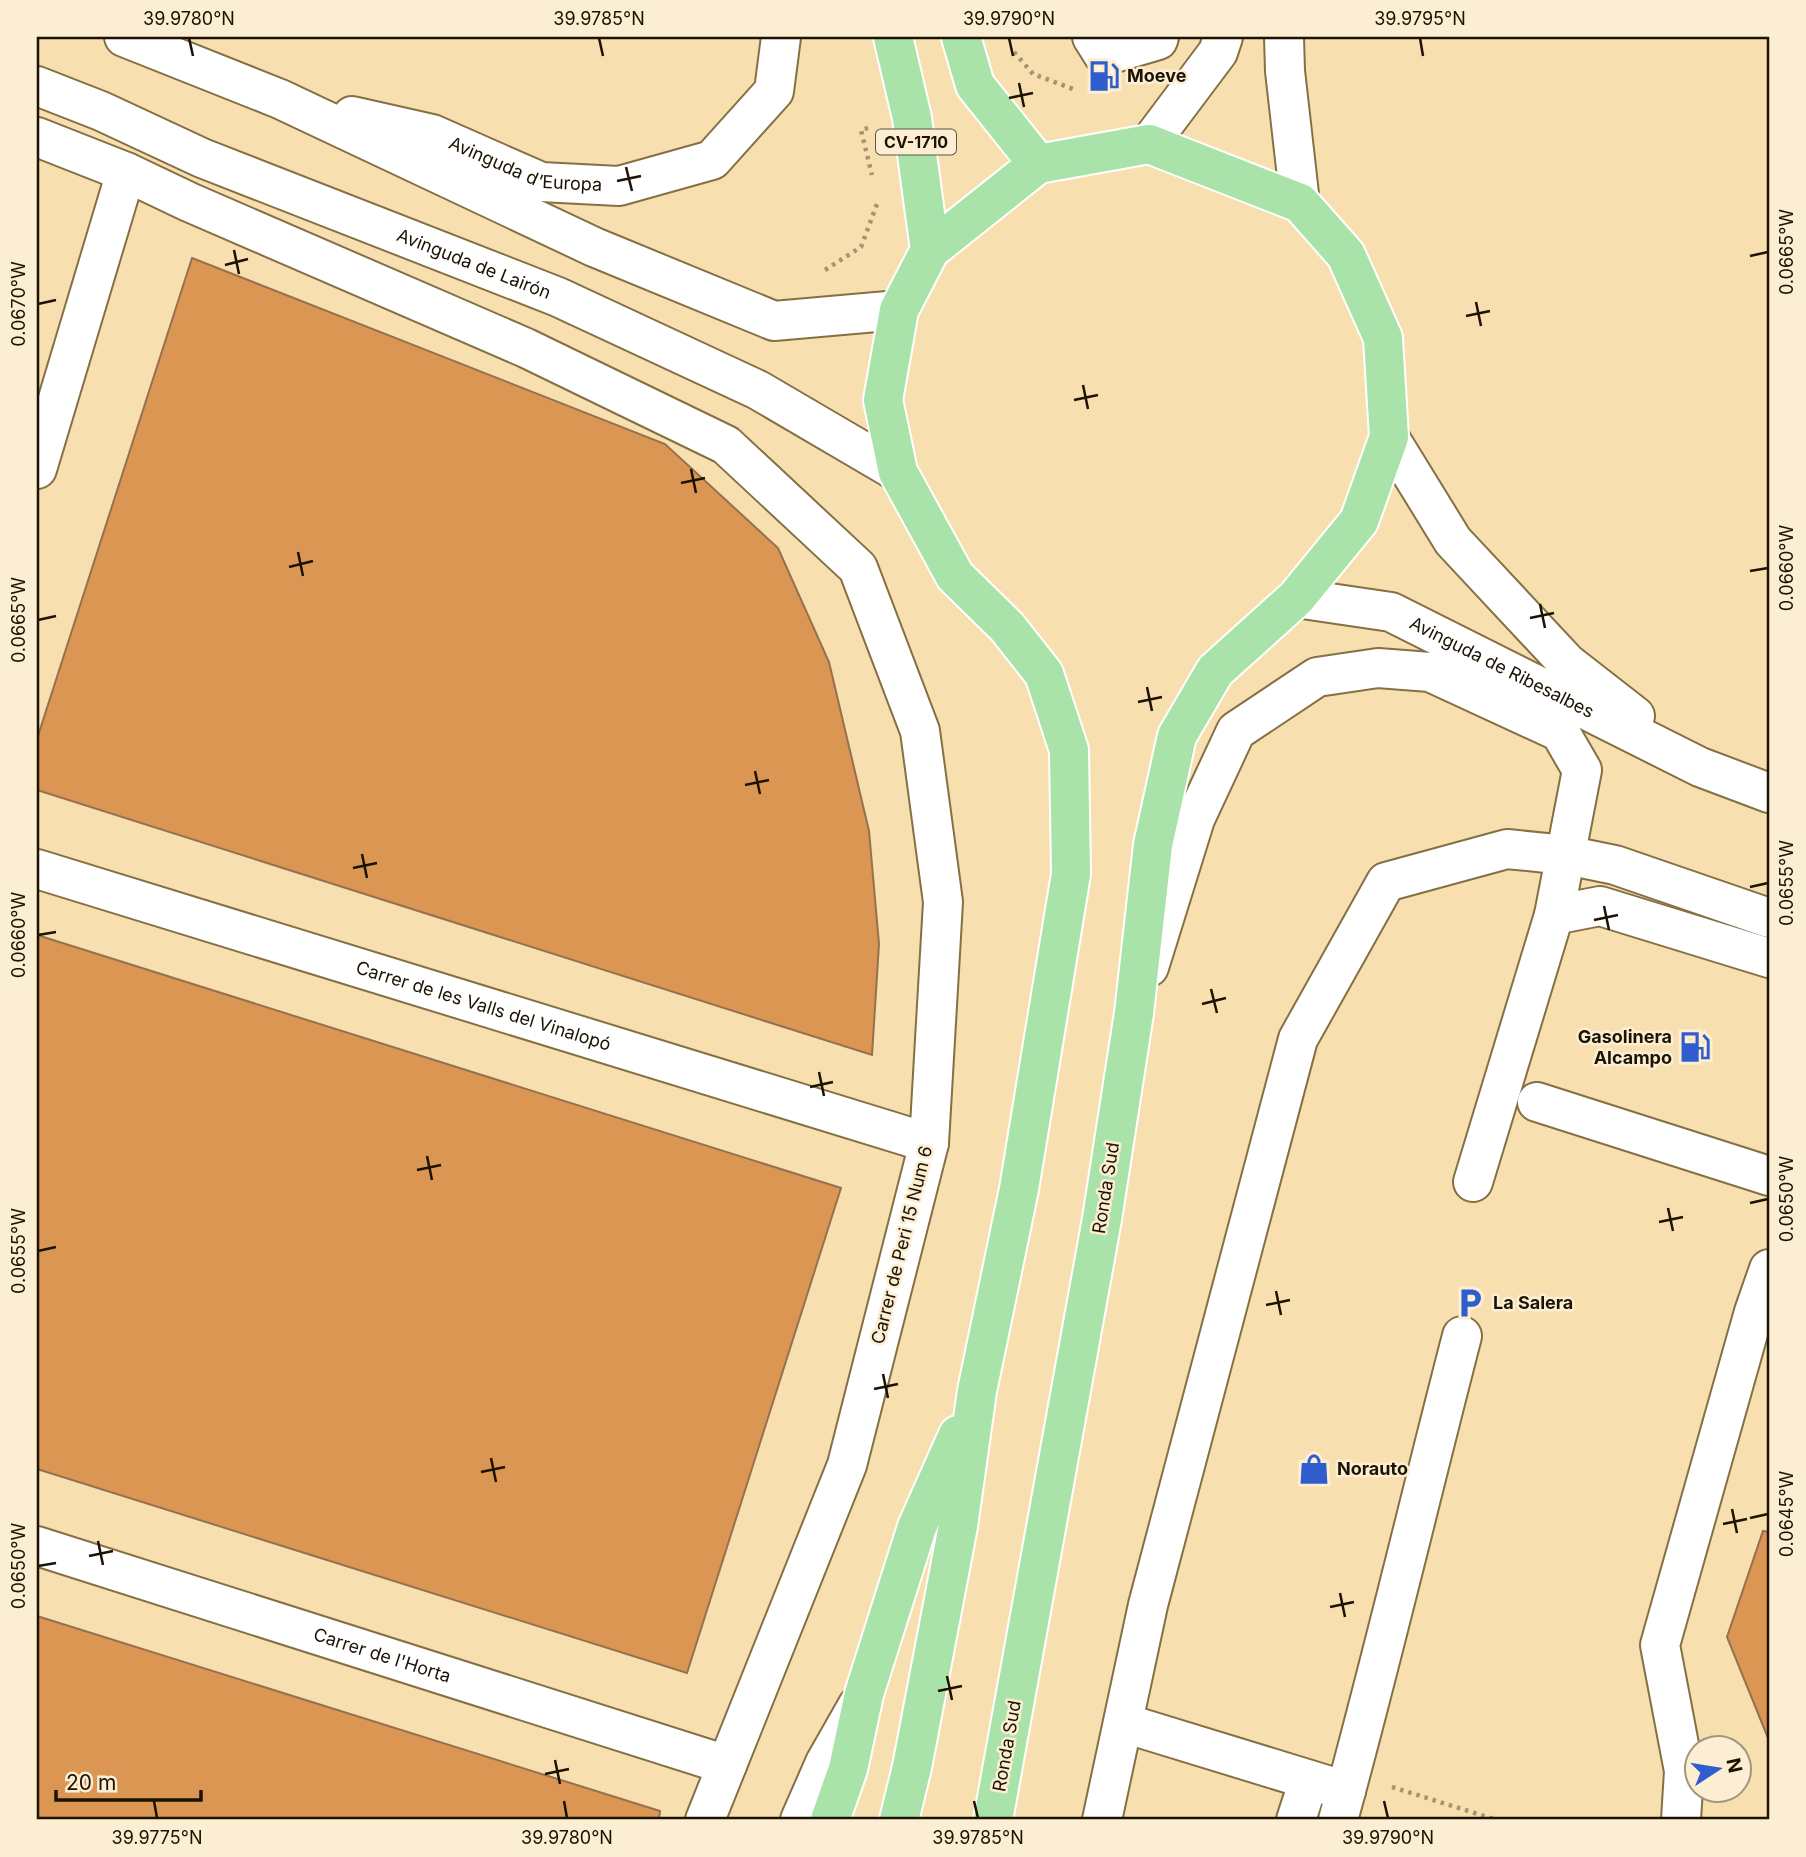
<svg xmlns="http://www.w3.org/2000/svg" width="1806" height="1857" font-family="Inter,sans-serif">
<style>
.building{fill:#da9652;stroke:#95714f;stroke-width:2}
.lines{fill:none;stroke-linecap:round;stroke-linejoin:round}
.minor-casing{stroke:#857044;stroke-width:42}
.major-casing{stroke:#fff;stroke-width:42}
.path{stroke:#a69370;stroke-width:4.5;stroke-dasharray:3.5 5;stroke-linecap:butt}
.minor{stroke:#fff;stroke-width:38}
.major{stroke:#a9e3aa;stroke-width:38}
.ticks{fill:none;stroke:#1c1303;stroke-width:2.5}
.labels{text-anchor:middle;stroke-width:5;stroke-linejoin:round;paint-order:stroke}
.shield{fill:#fceed2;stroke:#5f5541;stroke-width:2}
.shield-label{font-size:16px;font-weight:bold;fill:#1c1303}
.poi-label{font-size:18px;font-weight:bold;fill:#1c1303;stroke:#fceed2;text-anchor:start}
.street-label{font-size:18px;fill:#1c1303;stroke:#fceed2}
.neatline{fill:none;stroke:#1c1303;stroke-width:2.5}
.ticks-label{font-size:18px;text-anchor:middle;fill:#1c1303}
</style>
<rect width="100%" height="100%" fill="#f7dfb0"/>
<path class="building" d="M192 258 665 444 778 548 829 662 869 831 879 944 872 1055 37 790V739Z
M37 935 841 1188 687 1673 37 1469Z
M1763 1531 1769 1532 1768 1738 1727 1637Z
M37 1616 660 1811 659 1820H37Z"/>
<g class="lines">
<defs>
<g id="minor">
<path d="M124 37 280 99 594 247 774 321 899 310"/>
<path d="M1092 37 1104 56 1158 40 1159 37"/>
<path d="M1284 37 1285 71 1300 203"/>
<path id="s1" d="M37 86 101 111 202 158 558 297 758 390 898 472"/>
<path id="s2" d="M352 116 432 134 541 182 619 186 712 160 774 91 781 37"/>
<path d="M37 137 126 172 189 202 526 348 726 445 858 568 920 731 943 902 929 1143 847 1465 705 1820"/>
<path d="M1149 144 1218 52 1223 37"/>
<path d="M1389 437 1453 541 1567 663 1635 716"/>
<path d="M37 469 126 172"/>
<path id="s3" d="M1296 598 1391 612 1700 767 1769 793"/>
<path id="s4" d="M37 869 929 1143"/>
<path d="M1149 967 1195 819 1236 731 1317 677 1378 668 1430 672 1560 732 1582 770 1554 915"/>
<path d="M1537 1102 1769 1176"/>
<path d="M1473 1182 1554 915 1600 906 1769 958"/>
<path id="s5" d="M37 1546 727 1765"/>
<path d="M1124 1723 1346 1791"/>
<path d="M800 1820 825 1763 858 1705"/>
<path d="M1102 1820 1148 1605 1298 1039 1386 882 1507 849 1566 855 1615 865 1769 918"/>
<path d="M1296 1820 1309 1780"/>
<path d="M1338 1820C1382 1660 1420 1498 1462 1336"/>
<path d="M1681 1820 1684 1771 1660 1645 1754 1312 1769 1269"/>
</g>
<path id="major" d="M893 37 912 118 930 250
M961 37 975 85 1038 164
M830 1820 848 1769 864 1694 917 1527 958 1435
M899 1820 912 1767 958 1526 977 1391 1019 1189 1071 874 1069 750 1044 674 1007 627 955 576 898 472 883 400 899 310 930 250 1038 164 1149 144 1300 203 1346 255 1383 338 1389 437 1359 521 1296 598 1215 671 1177 736 1153 845 1134 1013 1102 1219 993 1820"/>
</defs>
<use href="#minor" class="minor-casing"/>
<use href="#major" class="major-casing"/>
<path class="path" d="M1014 52 1033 74 1073 89
M868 128 861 130 872 175
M825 270 861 247 877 204
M1392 1787 1497 1820"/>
<use href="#minor" class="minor"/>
<use href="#major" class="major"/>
</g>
<path class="ticks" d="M189 38 193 56M599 38 603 56M1009 38 1013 56M1420 38 1423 56M1019 83 1024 107M1009 98 1033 93M626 167 632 191M617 181 641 176M234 250 239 274M1750 256 1768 252M225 265 248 259M1476 302 1481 326M38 304 56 300M1466 316 1490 311M1083 385 1088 409M1074 400 1098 395M691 469 696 493M681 483 705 478M298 552 303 576M289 567 313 561M1750 571 1768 568M1540 604 1545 628M1530 618 1554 613M38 620 56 616M1147 687 1152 711M1138 702 1162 697M755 771 760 794M745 785 769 780M362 854 367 878M353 868 377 863M1750 887 1768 883M1604 906 1609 930M1594 920 1618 915M38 935 56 932M1211 989 1217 1013M1202 1004 1226 998M819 1072 824 1096M810 1087 833 1082M427 1156 432 1180M417 1170 441 1165M1750 1203 1768 1199M1668 1208 1673 1231M1659 1222 1683 1217M38 1251 56 1247M1276 1291 1281 1315M1266 1305 1290 1300M883 1374 888 1398M874 1389 898 1384M491 1458 496 1482M481 1472 505 1467M1732 1509 1737 1533M1750 1518 1768 1514M1723 1524 1747 1519M98 1541 103 1565M89 1556 113 1551M38 1566 56 1563M1340 1593 1345 1617M1330 1607 1354 1602M947 1676 952 1700M938 1691 962 1686M555 1760 560 1784M545 1774 569 1769M154 1801 157 1818M564 1801 567 1818M974 1801 978 1818M1384 1801 1388 1818"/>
<defs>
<symbol id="fuel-bare" viewBox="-9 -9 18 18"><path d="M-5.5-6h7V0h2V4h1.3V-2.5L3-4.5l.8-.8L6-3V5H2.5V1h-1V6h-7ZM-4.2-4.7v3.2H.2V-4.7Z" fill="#305dcd" stroke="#fceed2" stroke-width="2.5" paint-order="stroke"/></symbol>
<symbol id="parking-bare" viewBox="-9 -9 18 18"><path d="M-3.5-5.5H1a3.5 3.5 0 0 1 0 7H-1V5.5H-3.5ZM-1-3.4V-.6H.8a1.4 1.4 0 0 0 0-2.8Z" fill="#305dcd" stroke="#fceed2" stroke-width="2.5" paint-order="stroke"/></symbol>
<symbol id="shop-bare" viewBox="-9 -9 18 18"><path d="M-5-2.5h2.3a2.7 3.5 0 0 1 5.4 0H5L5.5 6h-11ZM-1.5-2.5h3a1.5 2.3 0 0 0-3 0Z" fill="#305dcd" stroke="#fceed2" stroke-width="2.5" paint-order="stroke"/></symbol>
</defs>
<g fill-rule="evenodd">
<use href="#fuel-bare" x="1082" y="54" width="44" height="44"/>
<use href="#fuel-bare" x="1673" y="1025" width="44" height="44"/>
<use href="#parking-bare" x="1448" y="1281" width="44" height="44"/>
<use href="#shop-bare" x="1292" y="1447" width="44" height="44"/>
</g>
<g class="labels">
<rect class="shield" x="876" y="129.5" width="80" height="25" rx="5"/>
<g class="shield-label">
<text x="916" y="148">CV-1710</text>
</g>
<g class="poi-label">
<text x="1127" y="82">Moeve</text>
<text x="1672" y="1043" text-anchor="end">Gasolinera<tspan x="1672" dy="21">Alcampo</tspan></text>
<text x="1493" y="1309">La Salera</text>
<text x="1337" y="1475">Norauto</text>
</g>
<g class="street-label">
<text dy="6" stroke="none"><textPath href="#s2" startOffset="182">Avinguda d'Europa</textPath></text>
<text dy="6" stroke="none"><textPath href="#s1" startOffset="472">Avinguda de Lairón</textPath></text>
<text dy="6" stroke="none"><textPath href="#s3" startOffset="220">Avinguda de Ribesalbes</textPath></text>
<text dy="6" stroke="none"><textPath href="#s4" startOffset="467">Carrer de les Valls del Vinalopó</textPath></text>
<text transform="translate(1106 1188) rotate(-81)" y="6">Ronda Sud</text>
<text transform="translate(902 1245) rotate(-76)" y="6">Carrer de Peri 15 Num 6</text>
<text dy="6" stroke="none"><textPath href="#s5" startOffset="362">Carrer de l'Horta</textPath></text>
<text transform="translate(1007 1746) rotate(-80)" y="6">Ronda Sud</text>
</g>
</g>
<rect width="1806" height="1857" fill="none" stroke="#fceed2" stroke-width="77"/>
<g transform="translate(1718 1769) rotate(78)"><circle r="33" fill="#fceed2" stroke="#a2967f" stroke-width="2"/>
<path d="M0-5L12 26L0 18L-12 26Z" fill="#305dcd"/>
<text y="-10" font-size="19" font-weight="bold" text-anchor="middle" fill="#1c1303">N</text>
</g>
<path d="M56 1790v10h145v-10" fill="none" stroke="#1c1303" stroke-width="3.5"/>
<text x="66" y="1790" font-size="21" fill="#1c1303" stroke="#fceed2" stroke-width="5" paint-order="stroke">20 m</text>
<rect x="38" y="38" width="1730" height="1780" class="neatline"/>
<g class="ticks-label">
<text x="189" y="25">39.9780°N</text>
<text x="599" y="25">39.9785°N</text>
<text x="1009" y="25">39.9790°N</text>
<text x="1420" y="25">39.9795°N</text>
<text transform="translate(1787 252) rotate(-90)" y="6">0.0665°W</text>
<text transform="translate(19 304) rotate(-90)" y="6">0.0670°W</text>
<text transform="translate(1787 568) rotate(-90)" y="6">0.0660°W</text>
<text transform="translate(19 620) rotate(-90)" y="6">0.0665°W</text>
<text transform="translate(1787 883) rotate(-90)" y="6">0.0655°W</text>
<text transform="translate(19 935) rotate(-90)" y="6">0.0660°W</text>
<text transform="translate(1787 1199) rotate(-90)" y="6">0.0650°W</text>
<text transform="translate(19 1251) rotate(-90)" y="6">0.0655°W</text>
<text transform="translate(1787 1514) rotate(-90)" y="6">0.0645°W</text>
<text transform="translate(19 1566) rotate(-90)" y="6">0.0650°W</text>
<text x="157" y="1844">39.9775°N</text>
<text x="567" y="1844">39.9780°N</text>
<text x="978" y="1844">39.9785°N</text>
<text x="1388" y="1844">39.9790°N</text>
</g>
</svg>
